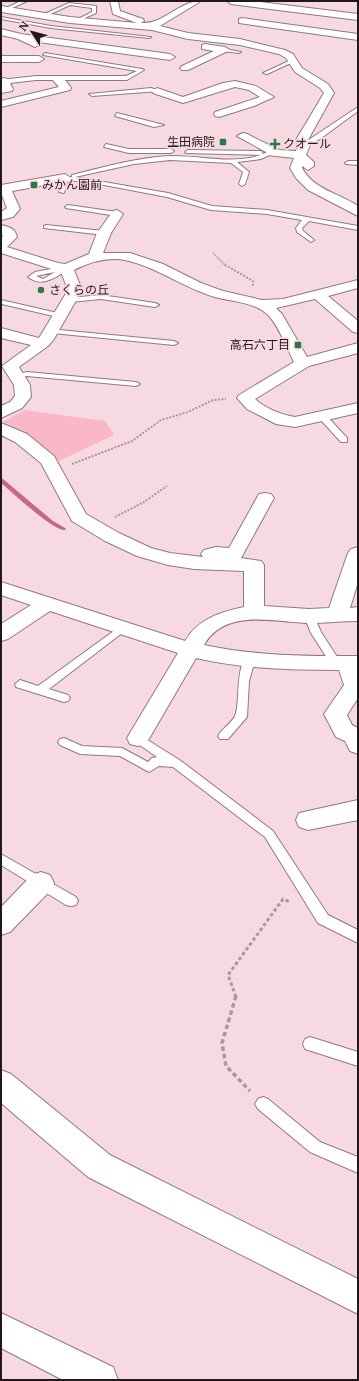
<svg xmlns="http://www.w3.org/2000/svg" width="359" height="1381" font-family="'Noto Serif','Noto Sans JP',serif">
<style>
.green{fill:#f9b7c8}
.lines{fill:none;stroke-linecap:round;stroke-linejoin:round}
.stream{fill:#c56985;fill-rule:evenodd}
.lane-casing{stroke:#92787e;stroke-width:2}
.street-casing{stroke:#92787e;stroke-width:2}
.path-far3{stroke:#ad979c;stroke-width:1.5;stroke-dasharray:1.5 1;stroke-linecap:butt}
.path-far2{stroke:#ad979c;stroke-width:2;stroke-dasharray:2 1.5;stroke-linecap:butt}
.path-far1{stroke:#ad979c;stroke-width:3;stroke-dasharray:3.5 2.5;stroke-linecap:butt}
.path{stroke:#ad979c;stroke-width:3.5;stroke-dasharray:4.5 3;stroke-linecap:butt}
.lane{fill:#fff;fill-rule:evenodd}
.street{fill:#fff;fill-rule:evenodd}
.poi-dot{fill:#2d7847;stroke:#f7dae1;stroke-width:1.5}
.labels{text-anchor:middle;stroke-width:3.5;stroke-linejoin:round;paint-order:stroke}
.far-poi-label{font-size:12px;fill:#22171a;stroke:#f7dae1;text-anchor:start}
</style>
<rect width="100%" height="100%" fill="#f7dae1"/>
<path class="green" d="M24 410 105 421 114 435 59 461 27 435 3 422Z"/>
<g class="lines">
<path class="stream" d="M1 478 3 479 53 521 65 528 66 529 65 530C53 531 12 492 1 483Z"/>
<defs>
<path id="lane" d="M21 1H27L6 11 2 10Z
M69 3 96 6V13L78 21V19L92 12V8L70 5 44 17 40 16Z
M1 17 51 26 151 37 149 38 51 28 1 19Z
M225 49 241 52 239 53 223 51Z
M45 53 142 69 144 70 127 80H36L1 84V80L36 76H126L137 71 43 55Z
M291 60 295 61 267 74 263 73Z
M151 88 160 91 92 96 89 94Z
M358 107V111L320 139 306 146 301 145Z
M117 113 164 125 154 127 115 116Z
M106 144 129 149H171L174 151 171 153H129L104 147Z
M188 150 261 151 263 154 271 151 274 153 261 159 237 162 249 172 245 184 242 186 239 184 243 172 231 163 170 160 134 164 75 177 168 193 212 206 267 210 358 226V230L309 221 302 228 303 231 314 240 311 242 297 232 296 228 302 220 267 214 211 210 167 197 99 184 68 180 64 193 59 192 63 177H72V175C104 167 136 158 169 156 199 155 232 165 261 155L186 153 185 152Z
M348 161H358V165L346 164 345 163Z
M68 205 117 212 120 214 117 216 66 208 65 207Z
M46 225 104 231 107 233 104 235 44 228V226Z
M67 266 70 268 69 269C56 277 42 288 28 277L35 272ZM55 272 43 279 36 276Z
M101 295 155 303 159 305 155 307 101 299 70 302 66 300 70 298Z
M1 300 62 314 66 316 62 318 2 304Z
M49 329 174 341 178 343 174 345 52 333H49Z
M27 372 136 382 140 384 136 386 27 376 16 378 12 376Z
M319 414H325L347 438V442H341L319 418Z
M309 613 313 614 321 632 341 663 340 666H332L311 633 304 616Z
M122 625 127 628 126 630 49 689 68 695 70 698 68 701 64 702 16 687 15 684 20 680 38 686Z
M250 656 255 660 249 681 247 717 228 739H220L218 736 220 733C224 728 232 722 235 716 241 705 234 661 250 656Z
M138 734 181 761 273 831 328 915 358 930V943L318 923 265 837 173 767 159 766 149 772 120 756 80 754 60 745 58 742 60 739 64 738 82 746 122 748 148 762 152 758 157 757 134 741 132 738 134 735Z
M1 854 76 897 78 901 76 905 71 906 66 905 1 865Z
M310 1037 358 1052V1066L305 1049 303 1044 305 1039Z
M263 1097 268 1099 320 1142 358 1157V1173L310 1152 258 1109 255 1104 258 1099Z"/>
<path id="street" d="M110 1H118L120 11 143 19 144 21 141 23C163 25 179 1 201 1L160 26 188 33 240 39 285 50 293 54 302 68 328 84 334 93 308 140 310 145 306 155 314 162V166L308 170 302 166V168C314 190 339 193 358 206V216L308 190 296 178 290 168 294 158 267 155 266 152 237 136 243 133 247 134 279 150 296 151 298 145 296 140 324 93 320 88 295 72 286 58 279 54 240 45 188 39 152 30 70 23 1 12V6L70 17 137 23 113 14Z
M227 1H251L358 14V20L231 4Z
M242 18 358 34V40L239 23V19Z
M1 29 21 34 170 54 175 57 170 60 38 42 40 44 35 47 18 39 1 35Z
M205 44 225 47 230 50 188 70H182L180 68 182 66 214 51 202 49V45Z
M1 56H39L44 59 39 62H1Z
M57 76C63 77 68 83 71 88L70 90 1 107V101L59 87 52 79Z
M4 78 8 79 13 89 12 91 1 93V79Z
M235 81 256 86 274 97 254 106 219 117 215 116 214 114 215 112 260 97 249 90 235 87 183 103 153 93 152 91 157 88 183 97 223 83Z
M65 174 71 178 69 181 12 191 20 209 13 217 1 220V212L7 208 1 193V185Z
M117 210 123 214 111 233 103 253H130L163 264 201 283 223 291 262 300 283 299 358 280V288L328 296 358 321V333L353 332 315 299 276 308 282 314 307 357 358 343V353L309 366 255 399C264 408 282 415 295 417L358 403V413L295 427 276 424 247 409 237 398 239 395 294 362C287 348 279 327 269 316 256 302 233 302 215 297 184 288 157 267 125 260 108 257 90 262 74 270L82 290 54 339 48 346 19 367 30 385 31 397 22 408 1 418V406L10 402 15 396 14 385 2 366 31 345 1 338V328L39 338 68 290 61 272 1 253V238L3 236 1 233V225C9 227 15 228 17 237L7 247 58 263 65 264 89 254 97 233 113 211Z
M1 423 27 434 54 456 86 514 119 533 151 548 170 553 203 557 201 554 204 550 216 547 229 548 259 494 265 493 271 494 274 498 241 558 261 561 264 565V606L309 609 329 608 348 553 351 549 358 547V582L350 608 358 607V621C342 621 325 623 309 623 274 622 225 608 204 645 255 656 306 656 358 656V698L347 715 352 725 358 728V754L350 751 345 741 336 737 324 714 344 685 339 670C291 670 244 669 196 658L146 744 138 746 130 744 127 738 178 653 50 611 8 639 1 641V624L31 605 1 595V582L185 641C198 619 220 612 244 607V571L194 569 168 565 137 556 105 541 72 521 41 463 15 442 1 435Z
M358 800V820L308 830 299 827 296 820 299 813Z
M41 872 50 875 54 883 50 891 10 932 1 935V907L32 875Z
M1 1070 11 1074 110 1155 358 1279V1314L88 1177 1 1103Z
M1 1313 113 1367 118 1380H63L1 1348Z"/>
</defs>
<use href="#lane" class="lane-casing"/>
<use href="#street" class="street-casing"/>
<path class="path-far3" d="M213 253 226 266"/>
<path class="path-far2" d="M225 265 253 281V287
M72 464 132 441 161 420 188 412 213 400 226 399
M115 517 144 502 167 486"/>
<path class="path-far1" d="M236 997 228 975 283 899 290 902"/>
<path class="path" d="M236 996 222 1043 226 1066 250 1091"/>
<use href="#lane" class="lane"/>
<use href="#street" class="street"/>
</g>
<g class="poi-dot">
<rect x="219" y="138" width="8" height="8" rx="2"/>
<path d="M273 138h4v4h4v4h-4v4h-4v-4h-4v-4h4z"/>
<rect x="30" y="181" width="8" height="8" rx="2"/>
<circle cx="41" cy="290" r="4"/>
<rect x="294" y="341" width="8" height="8" rx="2"/>
</g>
<g class="labels">
<g class="far-poi-label">
<text x="215" y="146" text-anchor="end">生田病院</text>
<text x="283" y="148">クオール</text>
<text x="42" y="189">みかん園前</text>
<text x="49" y="294">さくらの丘</text>
<text x="290" y="349" text-anchor="end">高石六丁目</text>
</g>
</g>
<rect width="359" height="1381" fill="none" stroke="#22171a" stroke-width="4"/>
<g transform="translate(32 32) rotate(306)" stroke="#f7dae1" stroke-width="3" paint-order="stroke">
<path d="M0-3L7 15L0 10L-7 15Z" fill="#22171a"/>
<text y="-6" font-size="11" font-weight="bold" text-anchor="middle" fill="#22171a">N</text>
</g>
</svg>
